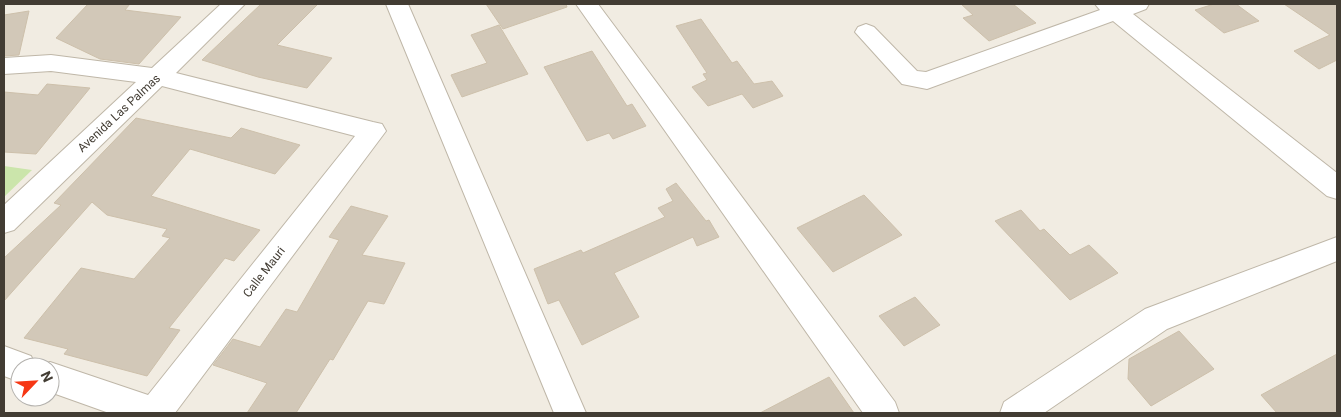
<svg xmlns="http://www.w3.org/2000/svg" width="1341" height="417" font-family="Roboto,sans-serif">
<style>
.green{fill:#cbe5ab}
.building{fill:#d2c8b8;stroke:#cdc0ab}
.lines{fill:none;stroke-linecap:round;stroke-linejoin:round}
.minor-casing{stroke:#bfb7a8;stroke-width:2}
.minor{fill:#fff;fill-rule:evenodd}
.labels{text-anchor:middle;stroke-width:5;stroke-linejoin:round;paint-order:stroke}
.street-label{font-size:12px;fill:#423c33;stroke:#fff}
</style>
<rect width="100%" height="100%" fill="#f1ece2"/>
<path class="green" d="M4 166 32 170 4 197Z"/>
<path class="building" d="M88 4H130L125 10 181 17 139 64 100 59 56 38Z
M261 4H318L277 45 332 58 307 88 258 77 202 60Z
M486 4H566L567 7 503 29Z
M961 4H1013L1036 23 989 41 963 18 973 15Z
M1214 4H1236L1259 21 1224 33 1195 10Z
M1284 4H1337V60L1319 69 1294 51 1330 35Z
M29 11 19 55 4 56V15Z
M701 19 732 63 737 61 754 84 772 81 783 96 753 108 742 94 708 106 692 87 707 80 703 74 707 73 676 26Z
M499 25 528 74 462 97 451 75 487 63 471 35Z
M592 51 627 106 632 104 646 126 613 139 609 133 587 141 544 67Z
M47 84 90 88 36 154 4 152V92L38 95Z
M136 118 231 138 241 128 300 145 275 174 190 149 151 196 260 230 234 261 225 258 169 328 180 330 147 376 64 354 68 349 24 338 81 268 134 279 170 238 162 236 167 229 107 215 92 202 4 301V258L61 205 54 203Z
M676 183 706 221 709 220 719 237 697 246 693 237 614 273 639 317 582 345 559 300 548 304 534 269 581 250 583 253 665 217 658 208 673 201 666 189Z
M864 195 902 235 833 272 797 228Z
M351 206 388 216 362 255 405 263 384 304 368 301 333 360 330 359 296 413H247L267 383 213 365 233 339 260 347 286 309 297 312 339 240 329 237Z
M1021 210 1040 231 1044 229 1070 255 1089 245 1118 273 1070 300 995 221Z
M915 297 940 325 904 346 879 316Z
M1179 331 1214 369 1151 406 1128 379 1129 359Z
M1337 354V413H1277L1261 395Z
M829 377 854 413H760Z"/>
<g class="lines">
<defs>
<path id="minor" d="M221 4H245L176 73 373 122 382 124 386 131 175 413H109L50 392V367L39 366 50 362 148 395 355 136 162 86 14 230 4 233V205L136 82 51 71 4 74V58L51 55 152 68Z
M386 4H408L586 413H554Z
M576 4H598L895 402 899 413H863Z
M1095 4H1149L1146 9 1133 14 1337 173V199L1327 196 1113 21 927 89 902 84 855 32 858 27 866 24 874 27 917 71 926 72 1100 10Z
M1337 237V261L1167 329 1044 413H1000L1004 402 1145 309Z
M4 346 31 356 36 367H20V382L4 376Z"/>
</defs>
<use href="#minor" class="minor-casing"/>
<use href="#minor" class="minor"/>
</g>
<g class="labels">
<g class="street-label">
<text transform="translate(119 113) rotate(-43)" y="4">Avenida Las Palmas</text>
<text transform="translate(264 272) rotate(-52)" y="4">Calle Mauri</text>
</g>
</g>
<rect width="1341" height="417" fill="none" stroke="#423c33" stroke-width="10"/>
<g transform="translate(35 382) rotate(65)"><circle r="24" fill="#ffffff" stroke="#b3b1ad"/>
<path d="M0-4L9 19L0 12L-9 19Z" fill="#f63714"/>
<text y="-8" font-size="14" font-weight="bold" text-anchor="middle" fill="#423c33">N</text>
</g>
</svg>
